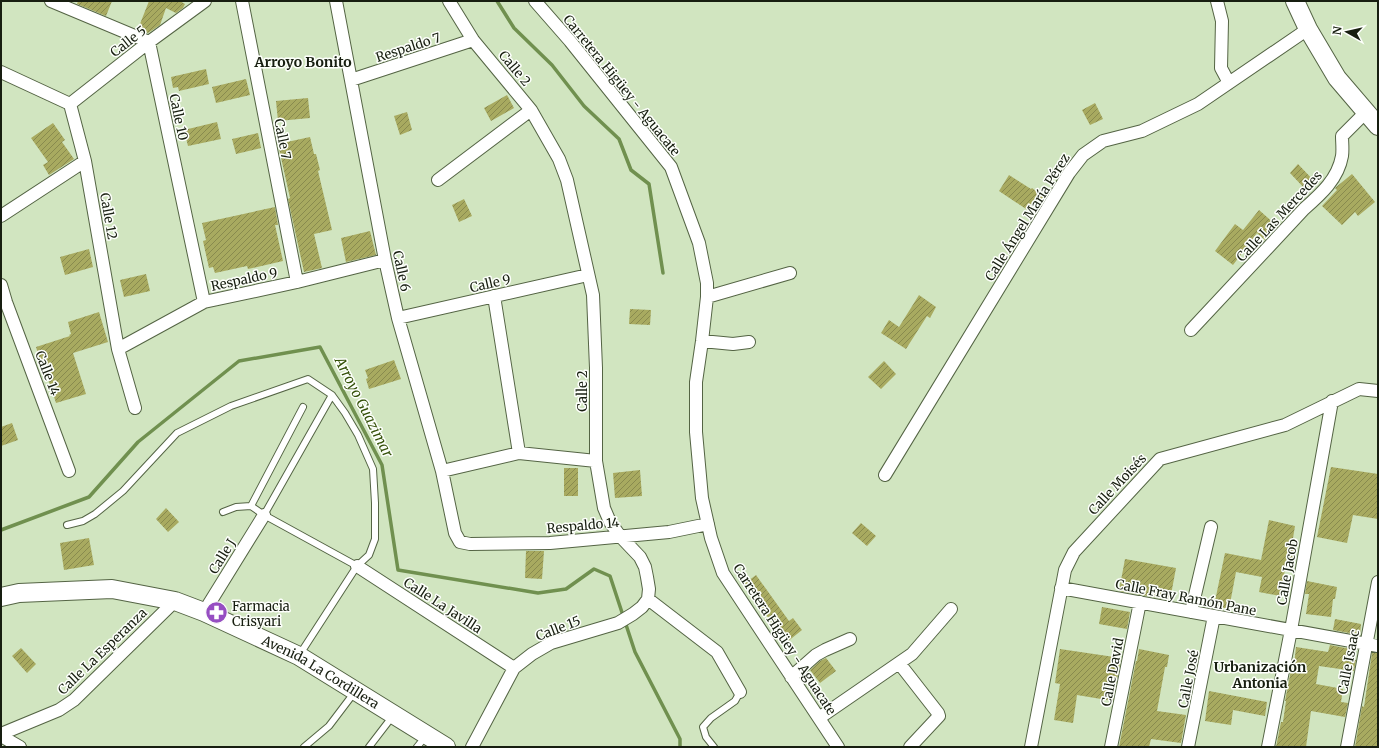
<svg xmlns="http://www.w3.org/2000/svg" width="1379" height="748" font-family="Merriweather,serif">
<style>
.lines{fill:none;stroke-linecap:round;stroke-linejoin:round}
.stream{stroke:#70904f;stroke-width:3.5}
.building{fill:url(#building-hatch)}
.lane-casing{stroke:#546444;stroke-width:8}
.street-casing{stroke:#546444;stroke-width:14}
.secondary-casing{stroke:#546444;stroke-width:20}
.lane{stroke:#fff;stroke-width:6}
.street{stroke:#fff;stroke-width:12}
.secondary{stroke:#fff;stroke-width:18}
.labels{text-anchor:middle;stroke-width:3;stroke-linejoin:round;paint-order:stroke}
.street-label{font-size:13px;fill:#171e10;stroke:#fdfffb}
.poi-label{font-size:13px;fill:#171e10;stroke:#fdfffb;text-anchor:start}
.neighbourhood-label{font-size:14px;font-weight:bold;fill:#171e10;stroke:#fdfffb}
.water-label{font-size:14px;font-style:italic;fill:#335007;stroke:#fdfffb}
</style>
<defs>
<pattern id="building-hatch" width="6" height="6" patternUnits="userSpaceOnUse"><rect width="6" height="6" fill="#a8aa60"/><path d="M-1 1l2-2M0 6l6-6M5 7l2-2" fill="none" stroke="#888a4e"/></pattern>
</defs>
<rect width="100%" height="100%" fill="#d1e5c0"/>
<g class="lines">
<path class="stream" d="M497 1 514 28 552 65 584 106 619 139 631 170 649 184 663 273
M1 530 89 497 138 442 239 361 320 347 382 465 398 570 538 593 566 589 594 569 610 576 635 652 680 739V747"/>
</g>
<path class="building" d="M78 1H112L106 16 77 4Z
M149 1H180L185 4 183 8 176 13 166 8 160 25 148 33 138 29Z
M206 69 209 84 179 91 178 87 173 88 171 77Z
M246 79 250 95 216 103 212 87Z
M507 95 514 108 491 121 484 108Z
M308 98 310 118 278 121 276 101Z
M1095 103 1103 119 1090 125 1082 110Z
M407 112 412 130 400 135 394 116Z
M217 122 221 139 188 146 184 130Z
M53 123 65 140 62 142 74 159 49 175 43 165 48 162 31 138Z
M258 133 261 148 236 154 232 139Z
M310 137 314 154H316L320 170 318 171 332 230 314 234 322 268 304 272 288 199 290 198 278 144Z
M1298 164 1315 182 1306 190 1290 173Z
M1352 174 1375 202 1358 216 1355 212 1342 225 1322 206 1337 190 1335 188Z
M1009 175 1031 189 1032 188 1045 198 1035 215 999 191Z
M464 199 472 216 459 222 452 205Z
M275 207 278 225H275L283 261 248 269 247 266 215 273 213 267 209 268 203 241 206 240 202 223Z
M1259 210 1276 225 1265 240 1257 233 1233 265 1215 251 1235 224 1243 230Z
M370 231 376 255 346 262 341 238Z
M89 249 93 267 65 275 60 257Z
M146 274 150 291 124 297 120 280Z
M919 295 936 307 930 318 927 316 906 349 881 333 889 320 899 327Z
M630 309 651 310 650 325 629 324Z
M99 312 108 342 73 353 86 394 56 403 43 363H41L36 347 70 336 69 335 71 334 68 322Z
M394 360 401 379 369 389 366 379 368 378 365 370Z
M884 361 896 374 881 389 868 377Z
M12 423 18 440 1 446V427Z
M1331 467 1378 474V519L1353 515 1347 543 1317 537Z
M564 468H578V496H564Z
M640 470 642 496 615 498 613 473Z
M166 508 179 522 168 532 156 519Z
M1269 520 1295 526 1292 544 1296 545 1293 560 1287 559 1280 596 1259 592 1262 577 1236 572 1229 609 1214 606 1225 553 1261 560Z
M861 523 876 536 867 546 852 533Z
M89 538 94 565 64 570 60 543Z
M526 551H544L542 579 525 578Z
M1125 559 1176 568 1170 600 1119 591Z
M756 575 789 621 793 618 802 630 787 642 775 627 744 584Z
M1307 581 1337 587 1335 599H1333L1331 617 1306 614 1309 594H1305Z
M1102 607 1130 612 1127 629 1099 624Z
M1335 619 1361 624 1360 635 1333 630Z
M1330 645 1356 650 1354 660H1356L1354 671 1319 666 1316 684 1343 689 1341 702 1348 703 1345 717 1311 711 1306 747H1276L1281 722H1283L1286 701H1285L1292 665H1294L1296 647 1328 652Z
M21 648 36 664 27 673 12 656Z
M1060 649 1121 658 1113 701 1077 695 1073 723 1054 720 1060 684 1055 683Z
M1139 649 1169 655 1167 667H1165L1157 711 1186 715 1181 743 1151 739 1149 747H1119L1136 661H1137Z
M1372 653H1378V747H1355L1362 706 1364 707Z
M826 658 836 671 820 683 810 670 820 661Z
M1209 691 1267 702 1265 716 1233 710 1231 725 1205 721Z"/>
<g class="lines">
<defs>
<path id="lane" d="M251 506 264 515 357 566
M223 512 236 507 251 506 303 407
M264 515 332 395
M67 525 83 521 95 514 123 491 177 433 231 406 308 379 332 395 345 413 358 435 373 469 375 503V539L369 555 357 566 300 654
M304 747 329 726 354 693
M369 747 392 717
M417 747 426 736
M714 747 706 737 703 727 711 718 735 701 740 692"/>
<path id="street" d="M51 1 149 42 204 302
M242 1 297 282
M336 1 385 260 398 318 442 471 455 533 460 542 470 544 550 543 669 532 708 524
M449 1 473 40 531 110 559 159 567 180 593 295 596 368V461L604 508 610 522 620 536 640 557 645 567 647 577 649 589 648 599 717 652 740 692
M535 1 570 41 671 167 699 243 707 283V297L702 341 696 382V432L702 498 711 538 723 573 838 747
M1217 1 1222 21 1221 68 1229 83
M1 72 70 104
M351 80 473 40
M70 104 85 161 118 349 135 408
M70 104 149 42 205 1
M438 180 531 110
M1 216 85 161
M1 285 6 302 69 471
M494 296 519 453
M707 297 790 273
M398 318 588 275
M1191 330 1304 209C1321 194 1338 179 1342 156 1343 150 1342 142 1342 136L1366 112
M702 341 733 344 749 342
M118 349 204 302 297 282 385 260
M442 471 519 453 596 461
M885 475 1069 173 1083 155 1103 141 1142 131 1198 104 1308 29
M357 566 514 668
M1061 588 1378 646
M204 612 264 515
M1191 612 1211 527
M899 663 938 713 939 716 910 747
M791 677 816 655 825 650 850 639
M819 718 912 654 951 609
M1 734 59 710 74 700 175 601
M1 736 20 747
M472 747 514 668 532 654 551 643 618 623 633 614 642 607 648 599
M1031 747 1065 570 1074 552 1160 459 1285 425 1359 389 1378 391
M1111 747 1140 602
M1188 747 1214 616
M1268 747 1291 630 1332 401
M1347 747 1378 582"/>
<g id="secondary">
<path d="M1295 1 1308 29 1337 78 1378 126"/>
<path id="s1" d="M1 597 19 593 112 589 175 601 204 612 299 656 446 747"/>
</g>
</defs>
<use href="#lane" class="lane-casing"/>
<use href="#street" class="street-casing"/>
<use href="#secondary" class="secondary-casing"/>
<use href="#lane" class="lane"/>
<use href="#street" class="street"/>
<use href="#secondary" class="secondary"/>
</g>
<defs>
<symbol id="pharmacy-disc" viewBox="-11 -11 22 22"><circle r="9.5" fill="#964ec2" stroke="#fdfffb"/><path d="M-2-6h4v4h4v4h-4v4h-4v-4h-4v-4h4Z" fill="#fff"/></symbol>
</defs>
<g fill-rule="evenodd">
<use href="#pharmacy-disc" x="204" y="600" width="25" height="25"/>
</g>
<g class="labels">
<g class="street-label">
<text transform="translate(128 41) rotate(-38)" y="5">Calle 5</text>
<text transform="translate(408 47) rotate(-18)" y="5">Respaldo 7</text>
<text transform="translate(515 68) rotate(50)" y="5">Calle 2</text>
<text transform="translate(622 85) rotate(51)" y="5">Carretera Higüey - Aguacate</text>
<text transform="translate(179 117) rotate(78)" y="5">Calle 10</text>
<text transform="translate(283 139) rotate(79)" y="5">Calle 7</text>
<text transform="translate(109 216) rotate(80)" y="5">Calle 12</text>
<text transform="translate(1279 216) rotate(-47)" y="5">Calle Las Mercedes</text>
<text transform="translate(1027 217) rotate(-58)" y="5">Calle Ángel María Pérez</text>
<text transform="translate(402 271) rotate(78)" y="5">Calle 6</text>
<text transform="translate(244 279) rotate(-12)" y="5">Respaldo 9</text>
<text transform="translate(490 283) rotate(-13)" y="5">Calle 9</text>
<text transform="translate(48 373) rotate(69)" y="5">Calle 14</text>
<text transform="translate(582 391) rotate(-90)" y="5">Calle 2</text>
<text transform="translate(1117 484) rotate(-47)" y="5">Calle Moisés</text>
<text transform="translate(583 525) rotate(-5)" y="5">Respaldo 14</text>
<text transform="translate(222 556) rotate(-58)" y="5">Calle J</text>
<text transform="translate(1287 572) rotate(-80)" y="5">Calle Jacob</text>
<text transform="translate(1186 597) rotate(11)" y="5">Calle Fray Ramón Pane</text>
<text transform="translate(443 605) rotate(33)" y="5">Calle La Javilla</text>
<text transform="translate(558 628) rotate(-21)" y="5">Calle 15</text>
<text transform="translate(785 639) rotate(57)" y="5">Carretera Higüey - Aguacate</text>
<text transform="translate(102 651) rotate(-44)" y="5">Calle La Esperanza</text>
<text transform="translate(1348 662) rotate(-79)" y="5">Calle Isaac</text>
<text transform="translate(1112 672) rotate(-79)" y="5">Calle David</text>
<text dy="5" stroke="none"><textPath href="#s1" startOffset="338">Avenida La Cordillera</textPath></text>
<text transform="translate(1188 679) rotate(-79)" y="5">Calle José</text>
</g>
<g class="poi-label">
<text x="232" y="611">Farmacia<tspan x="232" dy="15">Crisyari</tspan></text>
</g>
<g class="neighbourhood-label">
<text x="303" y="67">Arroyo Bonito</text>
<text x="1260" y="672">Urbanización<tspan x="1260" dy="16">Antonia</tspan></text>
</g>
<g class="water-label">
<text transform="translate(364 407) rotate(63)" y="5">Arroyo Guazimar</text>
</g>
</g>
<rect width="1379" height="748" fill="none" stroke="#171e10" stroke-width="4"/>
<g transform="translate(1347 32) rotate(278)" stroke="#fdfffb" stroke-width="3" paint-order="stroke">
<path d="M0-3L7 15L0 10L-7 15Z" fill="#171e10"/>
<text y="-6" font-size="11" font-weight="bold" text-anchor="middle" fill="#171e10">N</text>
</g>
</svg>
